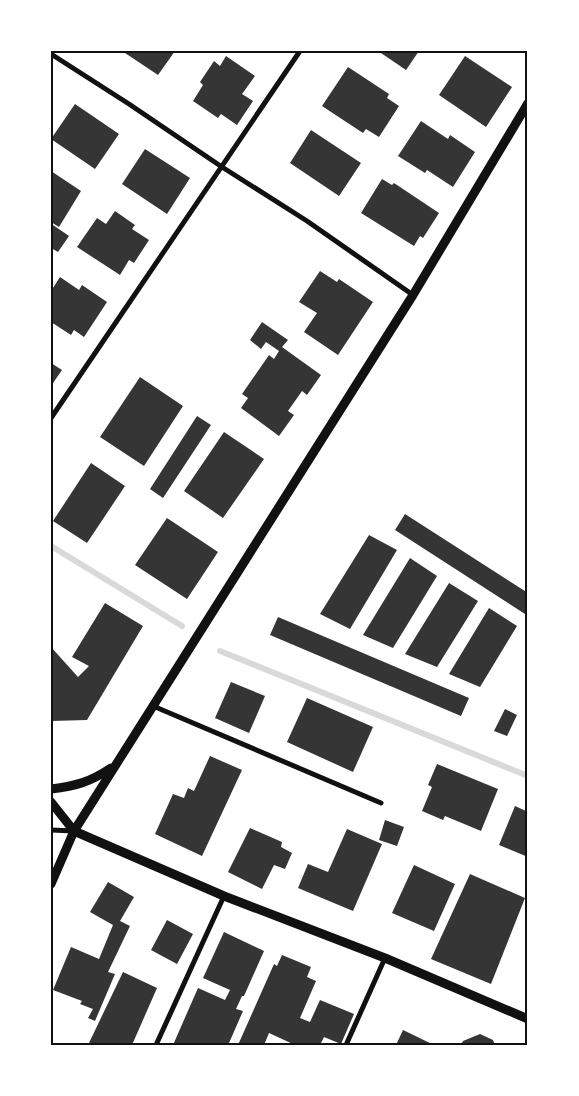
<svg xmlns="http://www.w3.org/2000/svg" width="579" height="1096" font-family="Raleway,sans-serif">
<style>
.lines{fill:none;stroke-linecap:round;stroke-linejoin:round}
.stream{stroke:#d9d9d9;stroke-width:6}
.building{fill:#353535}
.minor{stroke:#111;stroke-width:5}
.tertiary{stroke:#111;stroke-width:9}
.neatline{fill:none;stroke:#111;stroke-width:2}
</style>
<rect width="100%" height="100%" fill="#fff"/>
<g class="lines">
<path class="stream" d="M51 546 182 626
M220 651 528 776"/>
</g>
<path class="building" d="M122 51H175L158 75Z
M378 51H419L406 70Z
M226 56 255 76 242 94 253 101 237 125 221 114 218 118 193 101 203 85 200 82 214 61 220 66Z
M465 56 512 87 486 127 439 95Z
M348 67 389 94 387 98 399 106 379 137 366 129 363 133 322 106Z
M75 104 119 134 95 169 51 139Z
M421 121 448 139 450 135 475 152 453 187 427 170 425 173 398 156Z
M311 130 361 163 339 196 290 163Z
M145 149 190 178 167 214 122 184Z
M51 171 81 191 59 227 51 222Z
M382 179 392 185 394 183 439 213 423 238 420 236 414 246 361 213Z
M115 211 135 225 132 229 149 240 134 263 129 260 120 275 77 247 97 218 106 224Z
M53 225 69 236 58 252 51 248Z
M320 271 337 282 339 279 373 302 338 355 304 332 317 313 299 302Z
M60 277 79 290 82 285 107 302 84 337 74 330 71 335 51 322V291Z
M262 322 288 340 282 347 321 375 307 395 302 391 288 411 294 415 279 436 241 408 248 398 242 394 269 355 274 359 279 351 266 342 261 349 250 340Z
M51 363 62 370 51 386Z
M140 377 183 406 144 466 100 437Z
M197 416 211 425 163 498 150 489Z
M224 432 264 459 223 518 184 491Z
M91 463 125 486 87 543 53 521Z
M405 514 528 593V616L395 530Z
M167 518 218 552 187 599 135 565Z
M369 535 397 550 350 629 320 614Z
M410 558 437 576 393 648 363 635Z
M449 583 478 601 437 667 405 654Z
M105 603 143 626 87 720 51 721V647L78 677 89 666 72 657Z
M489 608 517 626 480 687 449 674Z
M278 617 469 698 461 716 270 635Z
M231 682 265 696 249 733 215 718Z
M307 698 373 727 353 772 287 742Z
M505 709 517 715 507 736 494 731Z
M210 756 242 770 202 856 155 834 173 794 184 798 188 788 194 791Z
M437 764 498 789 481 831 445 816 443 820 422 811 432 787 428 785Z
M515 806 528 812V857L499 845Z
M385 820 404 827 397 846 379 840Z
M250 828 282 842 281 847 292 853 285 869 274 865 262 889 228 872Z
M347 829 382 844 353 911 298 888 308 864 328 872Z
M414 865 455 884 434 931 392 913Z
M470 874 525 898 491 984 431 959Z
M108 882 134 897 120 921 130 926 108 972 115 974 95 1021 88 1018 93 1009 80 1004 82 1001 53 990 71 947 99 959 113 925 90 912Z
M167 920 193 934 177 964 151 950Z
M224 932 264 951 244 996H242L236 1009 243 1011 229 1043 230 1045H173L198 988 225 1000 230 990 203 978Z
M282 955 311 967 307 977 316 981 300 1018 310 1022 320 1000 354 1014 341 1044 324 1037 320 1045H295L269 1033 264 1045H238L274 964 277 966Z
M123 972 157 988 132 1045H88Z
M403 1030 434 1045H396Z
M480 1034 493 1040 495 1045H461L463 1041Z"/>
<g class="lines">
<path class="minor" d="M51 54 129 104 222 167 307 221 413 295
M51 418 300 51
M153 706 381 803
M51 830 74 831
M156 1045 224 896
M346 1045 385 958"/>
<path class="tertiary" d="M51 789C76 786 90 782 111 768
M51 802 74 831 224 896 385 958 528 1019
M51 884 74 831 413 295 528 103"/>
</g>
<rect width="579" height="1096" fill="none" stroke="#ffffff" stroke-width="105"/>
<rect x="52" y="52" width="474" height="992" class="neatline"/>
</svg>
